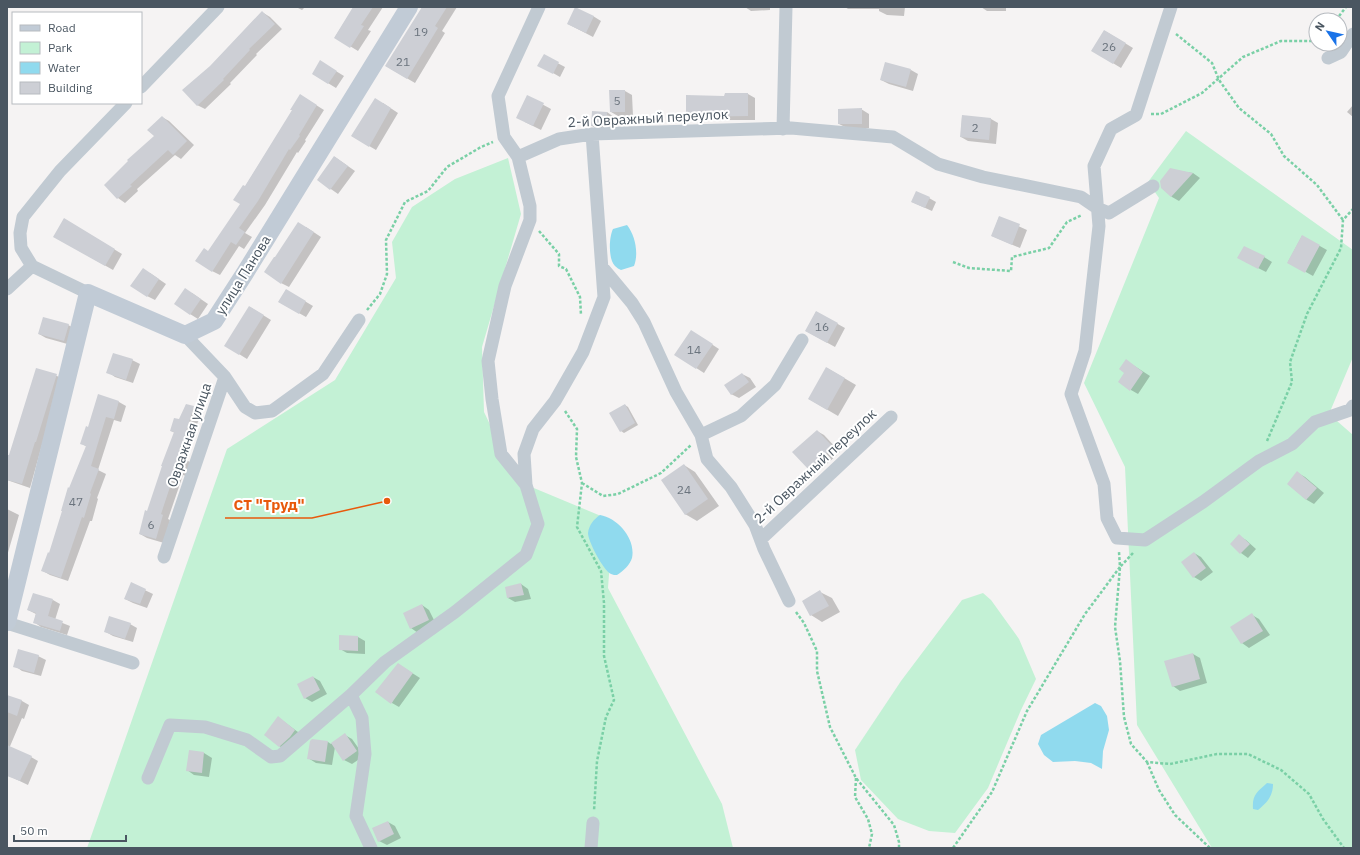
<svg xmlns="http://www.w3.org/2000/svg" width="1360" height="855" font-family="'IBM Plex Sans',sans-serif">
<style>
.green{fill:#c3f1d5}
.water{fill:#90daee}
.shadow{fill:#0003}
.building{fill:#cdcfd5}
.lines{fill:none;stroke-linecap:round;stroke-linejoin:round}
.path{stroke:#7ad0a6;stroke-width:2.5;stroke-dasharray:3 2;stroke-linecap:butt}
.street{stroke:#c1cad2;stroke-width:13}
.secondary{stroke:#c1cbd6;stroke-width:18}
.labels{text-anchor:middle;stroke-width:4;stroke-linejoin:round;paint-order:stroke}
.number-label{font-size:12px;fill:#6b747e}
.street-label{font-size:14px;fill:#4a5661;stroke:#fff}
.leader{fill:none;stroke:#e8590c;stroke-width:1.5}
.callout-dot{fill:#e8590c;stroke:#fff;stroke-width:1.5}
.callout-label{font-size:15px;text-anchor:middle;font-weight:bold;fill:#e8590c;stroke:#fff;stroke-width:4;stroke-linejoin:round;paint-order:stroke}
</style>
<rect width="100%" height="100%" fill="#f5f3f3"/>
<path class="green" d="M1186 131 1353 250V357L1329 414 1353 435V848H1212L1137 725 1125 467 1084 383 1159 198 1148 182Z
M508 158 521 214 482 347 484 412 517 481 613 521 608 588 722 804 733 848H87L227 449 335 380 396 278 392 242 412 207 455 179Z
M983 593 991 600 1019 639 1036 679 1021 710 988 788 955 833 929 831 898 819 861 780 855 750 901 681 962 600Z"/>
<path class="water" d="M627 225C635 235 639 253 634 266L621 270C619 269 617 268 615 266 608 259 609 237 613 229Z
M600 515C618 518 636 539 632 558 630 565 623 571 617 575 615 575 613 575 611 574 603 570 588 541 588 533 589 525 594 519 600 515Z
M1095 703 1101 706 1107 716 1109 730 1103 751 1102 769 1091 763 1075 761 1053 762 1044 755 1038 744 1041 735Z
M1267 783 1273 784C1273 796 1267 803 1258 810L1253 809C1252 795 1257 792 1267 783Z"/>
<path class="shadow" d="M296 7H305L302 10Z
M354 7H383L368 30 371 31 358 51 335 37Z
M425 7H457L442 31 445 33 415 83 386 66Z
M745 7H770V10L751 11Z
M845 7H905L904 16 887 15 879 11V9H848Z
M981 7H1006V11H987Z
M262 12 270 17 282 29 256 54 257 55 230 83 231 84 205 109 197 105 211 66Z
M593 16 601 21 593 37 568 24Z
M1105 31 1133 48 1121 68 1093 51Z
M544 56 565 67 560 77 546 69Z
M321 62 344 76 336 88 313 74Z
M911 70 918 74 913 91 889 84 881 80Z
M625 91 632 95 633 116H618L611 112Z
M748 94 755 98V120H694L687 116 725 97Z
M300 95 324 110 305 140 306 141 298 153 297 152 265 205 245 233 252 237 244 249 239 246 220 275 212 271 209 252 241 204 245 187 293 110Z
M527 96 551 109 541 130 525 122Z
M383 103 398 113 376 150 352 136Z
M1353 105V117L1347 112Z
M861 109 869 114V128H847L839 124Z
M607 112 614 117V129L599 130 592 126Z
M962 116 991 119 998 123 996 144 968 141 961 137Z
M162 117 169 121 194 145 181 159 175 155 137 189 138 191 125 203 118 198 105 185 155 136Z
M335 157 355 171 338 194 318 180Z
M1171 170 1193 173 1200 178 1179 201 1172 197 1161 187Z
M929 198 936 202 932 211 912 202Z
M999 217 1027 230 1020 248 992 236Z
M64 219 122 254 113 270 55 237Z
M306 227 321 237 289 287 281 283Z
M1302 236 1327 250 1313 276 1288 262Z
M1264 257 1272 262 1266 272 1246 262Z
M150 273 166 284 155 300 147 296Z
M286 290 313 306 306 317 279 302Z
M192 293 208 304 198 319 190 314Z
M250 307 271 320 247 359 226 346Z
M816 312 845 328 835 347 806 331Z
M68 325 76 329 71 345 46 338 39 334Z
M699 336 719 349 704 373 676 355Z
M132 360 140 364 133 383 115 377 108 372Z
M1133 365 1150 376 1138 394 1131 390 1125 372Z
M827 368 856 385 838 416 809 399Z
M37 369 57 376 64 380 42 445 30 488 7 480V466Z
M742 374 750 378 756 387 739 398 731 394Z
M99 396 119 402 126 406 121 422 114 420 98 470 106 474 97 498 98 499 92 521H90L68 581 50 575 43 571 50 554 70 489 87 447 81 443 89 428Z
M186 405 201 412 186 460 192 463 186 476 183 475 168 519 170 520 164 543 147 538 140 534 175 433 171 431 180 420Z
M625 405 628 407 638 425 624 433 621 431Z
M817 431 824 435 840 452 817 473 809 469Z
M684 465 695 472 719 506 697 521 685 514Z
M1298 473 1305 477 1324 493 1314 504 1307 500 1288 484Z
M7 509 19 515 7 556Z
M1239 536 1246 540 1256 549 1248 558 1241 553 1231 544Z
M1194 553 1201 557 1213 572 1201 581 1194 577Z
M132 584 153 594 147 608 133 603 125 599Z
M521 584 528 589 531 599 515 602 508 598Z
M820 592 832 598 840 612 822 622 811 615 803 601Z
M53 600 60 604 55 620 70 626 67 635 41 627 34 622 36 614 28 610Z
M422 605 429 610 436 624 418 633 411 628Z
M1252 615 1259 619 1270 635 1249 648 1242 643Z
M130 624 137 628 133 642 113 636 106 632Z
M358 637 365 641V654L347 653 340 649Z
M1193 654 1200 658 1207 683 1180 691 1173 686Z
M38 656 46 660 41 676 22 671 15 666Z
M398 664 420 678 399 707 392 703Z
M313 677 320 681 327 694 312 702 305 698Z
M7 696 22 701 29 705 24 719 22 718 8 751H7Z
M279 718 302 735 287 750 279 746Z
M345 735 352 739 364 756 352 764 344 760 335 747 332 765 316 763 308 758 313 740 328 742 331 744Z
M190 752 204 753 212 758 209 777 194 775 187 770Z
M31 757 38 761 28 785 7 775V770Z
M388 822 395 826 401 838 387 845 379 841Z"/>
<path class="building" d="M353 7H373L361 25 364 26 350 48 334 38Z
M422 7H447L435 26 438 28 407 79 385 66Z
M575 7 594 16 586 33 567 24Z
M262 11 275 24 249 49 250 50 223 79 224 80 197 106 182 90 210 66Z
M1104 30 1126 43 1113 64 1091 51Z
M544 54 559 62 553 74 537 66Z
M320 60 337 71 328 84 312 74Z
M885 62 911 69 906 87 880 80Z
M609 90H625V112H610Z
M725 93H748V116L686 117V95L724 96Z
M300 94 317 105 299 135 300 136 290 150 289 149 258 201 239 228 245 232 236 245 231 242 212 272 195 261 204 248 208 251 240 204 233 200 243 185 245 186 292 110H290Z
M527 95 544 103 533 126 516 118Z
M375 98 391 108 369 147 351 136Z
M862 108V124H838V109Z
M592 111 607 112V126H591Z
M962 115 991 118 989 140 960 137Z
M162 116 187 141 173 155 168 150 130 185 132 186 117 199 104 185 128 161 127 160 154 136 147 130Z
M334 156 348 166 330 190 317 180Z
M1170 168 1193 173 1171 197 1161 188 1160 181Z
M916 191 930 197 925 208 911 202Z
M999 216 1020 224 1012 245 991 236Z
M64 218 115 249 105 266 53 237Z
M298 222 314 232 281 284 264 272 274 257H275Z
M1302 235 1320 245 1305 273 1287 263Z
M1244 246 1265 256 1258 269 1237 258Z
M143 268 159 279 147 297 130 286Z
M185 288 201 299 190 315 174 304Z
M286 289 306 301 299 314 278 302Z
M249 306 264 315 239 355 224 346Z
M816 311 838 323 827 343 805 331Z
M43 317 69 324 64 341 38 334Z
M691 330 713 344 696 369 674 355Z
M113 353 133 359 126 380 106 373Z
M1126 359 1143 372 1130 391 1118 382 1124 373 1119 369Z
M826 367 845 378 827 410 808 399Z
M36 368 57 374 36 442H35L22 484 7 480V455H9Z
M742 373 749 382 731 395 724 385Z
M98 394 119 401 114 419 106 417 91 466 99 469 90 493 91 494 84 518 82 517 61 578 41 571 48 552 49 553 62 511H61L68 487 69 488 86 446 80 444 86 426 88 427Z
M186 404 194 406 179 455 185 458 178 473 175 472 161 514 163 515 156 539 139 534 145 510 147 511 162 466H161L174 432 170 431 174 418 179 419Z
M625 404 635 423 620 432 609 413Z
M817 430 833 447 809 470 792 452Z
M684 464 708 499 685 515 661 480Z
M1297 471 1317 488 1306 500 1287 484Z
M1239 534 1250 544 1240 554 1230 544Z
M1194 552 1206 568 1193 578 1181 562Z
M131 582 146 589 140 604 124 599Z
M521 583 524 595 507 598 505 587Z
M820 590 829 606 810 616 802 601Z
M33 593 53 599 48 616 63 621 60 631 33 623 36 613 27 610Z
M422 604 429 620 410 629 403 613Z
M1252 613 1263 631 1241 644 1230 627Z
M109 616 131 623 125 639 104 632Z
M339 635 358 636V651L339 650Z
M18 649 39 655 34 673 13 667Z
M1193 653 1200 679 1172 687 1164 661Z
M398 663 413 673 391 704 375 692Z
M313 676 320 690 304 699 297 684Z
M7 695 22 700 17 716 7 712Z
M278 716 295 730 290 737 279 747 264 735Z
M345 733 357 751 343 761 331 743Z
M312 739 328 741 325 762 307 759 310 741Z
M7 745 32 756 20 781 7 776Z
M189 750 204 752 202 773 186 771Z
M388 821 394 834 378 842 372 828Z"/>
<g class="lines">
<path class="path" d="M1336 20 1346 7
M1176 34 1212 63 1219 80 1239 108 1271 134 1284 156 1317 185 1343 220
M1151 114H1161L1202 93 1243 57 1281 41H1316
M539 231 559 254V266L566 269 580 297 581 315
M953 262 969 268 1011 271 1012 257 1049 248 1067 222 1082 215
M367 310 380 294 387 274 386 240 405 202 428 191 447 167 481 147 493 142
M565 411 577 429 576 457 582 483 577 527 601 571 604 603V656L614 700 606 717 597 761 594 811
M1267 441 1292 382 1290 362 1307 314 1341 248 1343 220 1353 209
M582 483 603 496 618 494 661 473 691 445
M1133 553 1120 567 1115 627 1120 661 1124 717 1131 744 1147 762 1170 764 1217 754H1248L1281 770 1309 794 1323 819 1344 848
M796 612 804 623 817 651V671L830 727 856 778 894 825 899 842V848
M1147 762 1159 790 1175 815 1210 848
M856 778 855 797 868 819 872 834 869 848
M953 848 992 792 1027 711 1085 614 1120 567 1119 552"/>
<path class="street" d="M1171 7 1136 115 1111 129 1094 166 1099 226 1085 351 1071 394 1104 484 1107 518 1117 538 1145 540 1203 502 1259 461 1292 444 1315 422 1350 410 1353 406
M1328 58 1341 52 1353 34
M141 87 218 7
M783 129 786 7
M518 157 559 139 592 134 791 128 893 137 938 164 983 177 1081 197 1097 208 1109 213 1153 186
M602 267 632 303 644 322 676 392 701 435 707 459 731 487 755 525 764 549 789 601
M7 289 32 266
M88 293 32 266 21 248 20 233 23 217 60 171 126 103
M225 377 245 407 255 413 272 411 323 374 359 320
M701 435 741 416 775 385 802 340
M526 485 524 454 533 429 555 401 583 352 604 297 592 134
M761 539 891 417
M164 557 225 377 185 335
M7 623 133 663
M148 778 170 725 205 727 247 740 271 757 280 756 351 695
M371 848 356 816 365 754 362 718 351 695 385 662 455 612 526 555 538 524 526 485 501 454 492 399 488 361 505 286 530 220V206L518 157 504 137 498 96 539 7
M591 848 593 823"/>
<path class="secondary" d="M7 622 88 293 185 335 214 321 245 273 409 7"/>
</g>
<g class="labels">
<g class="number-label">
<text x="421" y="36">19</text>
<text x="1109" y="51">26</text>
<text x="403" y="66">21</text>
<text x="617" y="105">5</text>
<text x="975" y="132">2</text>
<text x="822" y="331">16</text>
<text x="694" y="354">14</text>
<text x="684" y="494">24</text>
<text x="76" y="506">47</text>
<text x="151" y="529">6</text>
</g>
<g class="street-label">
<text transform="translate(648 118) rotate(-3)" y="5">2-й Овражный переулок</text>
<text transform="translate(243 275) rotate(-58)" y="5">улица Панова</text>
<text transform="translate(189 435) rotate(-71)" y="5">Овражная улица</text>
<text transform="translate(815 466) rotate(-43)" y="5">2-й Овражный переулок</text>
</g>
</g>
<path class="leader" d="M387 501L312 518H225"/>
<circle class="callout-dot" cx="387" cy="501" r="4"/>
<g class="callout-label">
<text x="269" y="510">СТ "Труд"</text>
</g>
<rect width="1360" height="855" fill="none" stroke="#4a5661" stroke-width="16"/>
<rect x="12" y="12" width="130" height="92" fill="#ffffff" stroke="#b7bbc0"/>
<rect x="20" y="25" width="20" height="6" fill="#c1cbd6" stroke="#b7bbc0"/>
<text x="48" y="32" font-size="12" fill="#4a5661">Road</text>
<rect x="20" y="42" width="20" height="12" fill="#c3f1d5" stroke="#b7bbc0"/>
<text x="48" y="52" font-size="12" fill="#4a5661">Park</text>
<rect x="20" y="62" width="20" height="12" fill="#90daee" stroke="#b7bbc0"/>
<text x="48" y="72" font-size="12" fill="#4a5661">Water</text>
<rect x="20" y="82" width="20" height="12" fill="#cdcfd5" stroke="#b7bbc0"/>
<text x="48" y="92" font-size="12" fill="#4a5661">Building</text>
<g transform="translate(1328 32) rotate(304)"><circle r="19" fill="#ffffff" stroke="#b7bbc0"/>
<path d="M0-3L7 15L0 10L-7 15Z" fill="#1a73e8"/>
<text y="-6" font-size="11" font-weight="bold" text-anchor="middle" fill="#4a5661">N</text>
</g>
<path d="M14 835v6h112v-6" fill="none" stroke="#4a5661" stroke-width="2"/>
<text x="20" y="835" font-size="12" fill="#4a5661" stroke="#ffffff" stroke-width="3" paint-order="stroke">50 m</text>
</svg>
